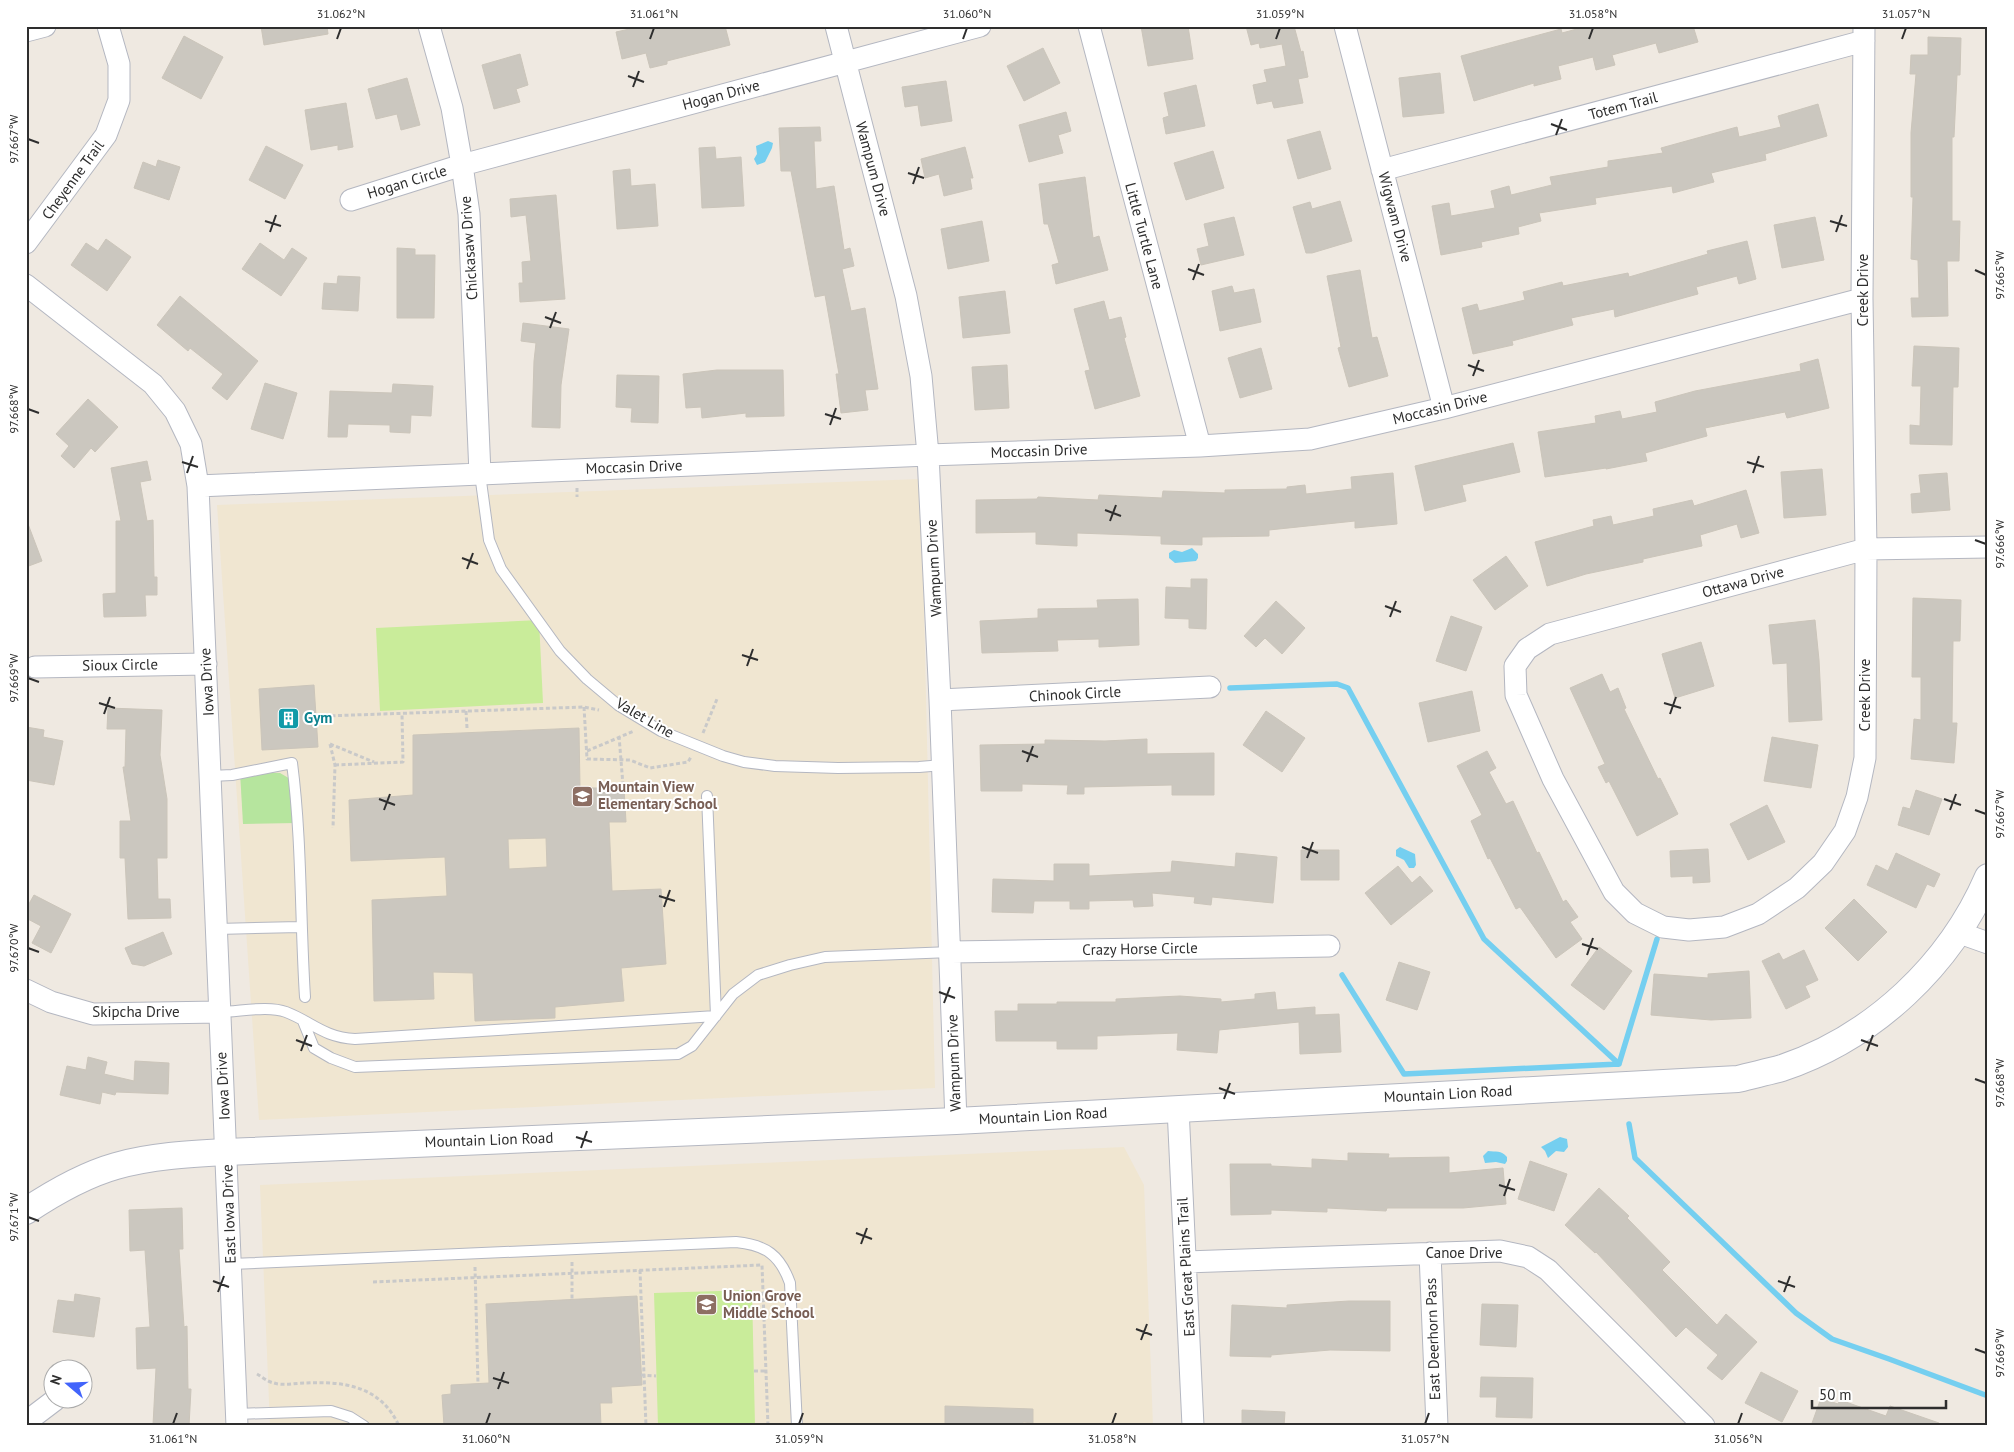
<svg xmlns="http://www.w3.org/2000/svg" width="2014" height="1452" font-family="'PT Sans',sans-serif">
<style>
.education{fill:#f0e6d1}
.green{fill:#b6e59e}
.pitch{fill:#c9ec9a}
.water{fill:#75cff0}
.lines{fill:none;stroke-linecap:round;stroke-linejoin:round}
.stream{stroke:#75cff0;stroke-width:5.5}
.building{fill:#cbc7bf;stroke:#cbc5ba;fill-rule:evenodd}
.service-casing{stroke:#b4b7c1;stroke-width:12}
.minor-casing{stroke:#b4b7c1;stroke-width:23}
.tertiary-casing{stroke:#b4b7c1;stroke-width:28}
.path{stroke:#c9c9c9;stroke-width:3;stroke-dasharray:4 2.5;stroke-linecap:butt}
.service{stroke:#fff;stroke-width:10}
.minor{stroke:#fff;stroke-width:21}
.tertiary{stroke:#fff;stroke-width:26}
.ticks{fill:none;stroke:#2e2e2e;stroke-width:2}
.labels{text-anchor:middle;stroke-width:4;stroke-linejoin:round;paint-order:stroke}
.street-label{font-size:15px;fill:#2e2e2e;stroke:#fff}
.culture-label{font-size:15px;font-weight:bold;fill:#0d838f;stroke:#fff;text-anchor:start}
.education-label{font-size:15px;font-weight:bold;fill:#785e54;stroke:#fff;text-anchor:start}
.neatline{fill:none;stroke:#2e2e2e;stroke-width:2}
.ticks-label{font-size:12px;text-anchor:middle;fill:#2e2e2e}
</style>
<rect width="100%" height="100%" fill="#efe9e1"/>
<path class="education" d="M921 479 935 1088 259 1120 217 505Z
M1124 1147 1144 1185 1153 1426H270L260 1185Z"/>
<path class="green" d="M240 772 280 773 292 780 296 823 243 824Z"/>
<path class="pitch" d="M539 620 543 703 380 711 376 628Z
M752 1290 755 1426H658L654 1293Z"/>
<path class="water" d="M768 141 773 143 772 148 765 162 757 165 754 159 757 154 756 146Z
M1192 548 1198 554V558L1196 561 1175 563 1169 558V553L1174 550 1182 552Z
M1400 847 1415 854 1416 865 1414 868H1409L1404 860 1396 856V850Z
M1560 1137 1567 1139 1568 1147 1564 1152 1556 1151 1548 1158 1545 1151 1541 1147Z
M1488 1151C1496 1152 1501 1150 1507 1157V1161L1505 1164 1496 1162 1485 1163 1483 1156Z"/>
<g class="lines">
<path class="stream" d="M1230 688 1337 684 1348 688 1484 939 1619 1064
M1342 975 1404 1074 1619 1064
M1619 1064 1657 939
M1629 1124 1635 1158 1796 1313 1832 1339 1889 1359 1988 1396"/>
</g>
<path class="building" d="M261 26H327L328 34 264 45Z
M643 26H725L730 45 667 61V64L650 68 646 53 622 59 616 32Z
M1141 26H1188L1193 59 1148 66Z
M1246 26H1294L1301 52 1303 51 1308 77 1298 79 1303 103 1274 108 1272 101 1257 104 1253 85 1267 82 1264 70 1286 66 1282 44 1260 48 1259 43 1251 45Z
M1588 26H1693L1698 42 1659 53 1656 43 1612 55 1615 65 1596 70 1593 57 1558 66 1561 79 1534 86V83L1474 101 1461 56 1561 29 1562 33Z
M184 36 223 57 201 99 162 78Z
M1928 37 1961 38 1960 75H1957L1954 137H1952V221H1960L1959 261H1947L1948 316 1912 317 1911 298H1919L1918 260 1911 259 1913 197H1911V133L1916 74H1910L1911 55H1928Z
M1043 48 1060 83 1024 101 1007 66Z
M520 54 528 85 516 89 520 102 494 109 482 65Z
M1440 73 1444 113 1403 117 1399 78Z
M407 78 420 125 401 130 397 114 376 119 368 89Z
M946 81 952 121 921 126 918 105 905 107 902 87Z
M1196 85 1205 126 1166 134 1163 118 1169 116 1164 93Z
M346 103 353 147 338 150V145L311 150 305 110Z
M1818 104 1827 136 1765 154 1766 160 1711 173 1714 182 1673 193 1672 186 1595 198 1596 204 1539 213 1541 221 1518 227 1519 234 1481 242 1482 247 1441 255 1432 206 1449 203 1451 216 1495 208 1491 191 1509 186 1511 195 1552 185 1550 177 1608 167V161L1663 153 1661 148 1737 127 1739 137 1781 127 1778 116Z
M1066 112 1071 131 1058 135 1063 153 1029 162 1019 125Z
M820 127 821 141H814L816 189 834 186 844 250 850 248 854 266 842 269 851 311 865 308 878 389 865 390 868 410 841 413 836 374H839L825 295 815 297 791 171H781L779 128Z
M1320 131 1331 169 1298 179 1287 140Z
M266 146 303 165 285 199 249 180Z
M715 147 716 159 741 157 744 206 702 208 699 148Z
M965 147 973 178H970L972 189 944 196 939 174 925 178 921 159Z
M1213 151 1224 188 1186 200 1174 163Z
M158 160 180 167 169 200 134 188 143 162 156 167Z
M630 169 631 186 655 184 658 226 617 229 613 171Z
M1085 177 1093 238 1099 236 1108 270 1056 284 1052 265 1059 263 1048 224H1044L1039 184Z
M556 195 565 299 520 302 519 283H523L522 262 531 261 526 215 511 217 510 199Z
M1340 201 1352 241 1312 253H1306L1293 207 1310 202 1312 209Z
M1234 217 1244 255 1201 265 1197 249 1209 246 1204 224Z
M1815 217 1824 260 1782 268 1774 225Z
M982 221 989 261 948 269 941 229Z
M106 239 131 257 107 291 71 265 86 243 98 251Z
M1747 241 1756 279 1739 284 1737 276 1696 287 1698 294 1615 317 1614 309 1571 318 1573 325 1512 341 1513 345 1473 354 1462 308 1477 304 1479 311 1525 300 1523 292 1562 282 1563 286 1628 273 1629 277 1708 254 1707 251Z
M260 243 284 260 292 248 307 258 281 296 242 269Z
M397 248 415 249V255H435L434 318H397Z
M1360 270 1372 338 1377 337 1388 376 1349 387 1338 348 1341 347 1327 276Z
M338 276 360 277 358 311 322 309 324 283 337 284Z
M1232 286 1234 293 1254 289 1261 322 1220 331 1212 291Z
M1005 291 1010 333 963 338 959 297Z
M180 296 258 361 227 400 212 388 223 374 190 348 188 351 157 325Z
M1104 301 1109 320 1121 317 1126 337 1124 338 1140 396 1095 409 1085 371 1090 370 1074 309Z
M523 323 569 329 561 385 560 428 532 427 534 361 536 343 521 341Z
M1914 346 1959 348 1958 387H1953L1952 445 1910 444V425L1920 426 1921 386H1912Z
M1261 348 1272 389 1240 398 1228 358Z
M1818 359 1829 408 1787 418 1785 412 1705 428 1707 436 1645 453 1647 461 1606 469V468L1545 477 1538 432 1596 423 1595 416 1620 411 1622 419 1657 412 1655 402 1695 391 1801 371 1800 364Z
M1007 365 1009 408 975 410 972 367Z
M717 370H783L784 416 746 417V413L702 418 701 407 686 408 683 374Z
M617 375 659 376 658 423 631 422 632 408 616 407Z
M265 383 297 393 283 439 251 429Z
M393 384 433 386 431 416 411 415 410 433 390 432V425L348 424 347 437H328L330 391 392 393Z
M88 399 118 427 95 452 91 448 74 468 61 456 69 446 56 434Z
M1513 443 1520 472 1462 485 1466 501 1425 511 1415 466Z
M147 461 151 480 140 482 147 521 153 520 154 577H157V595H145L146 616 104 617 103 594 116 593V521H121L111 468Z
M1822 469 1826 515 1784 518 1781 472Z
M1393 473 1397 524 1355 528V521L1269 530V536L1202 537V545L1161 544V536L1077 533V546L1036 544V532L976 533V500L1037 499 1038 497 1098 500 1099 495 1162 498 1163 491 1225 493V490L1287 489V487L1305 485 1306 494 1352 489 1351 477Z
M1947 473 1950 510 1912 513 1911 494 1921 493 1919 475Z
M1746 490 1759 533 1741 538 1737 524 1700 535 1702 546 1643 559V562L1586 574 1547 586 1535 542 1594 526 1593 520 1611 516 1613 525 1654 516 1653 509 1692 500 1694 506Z
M26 524H28L42 561 26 567Z
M1506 556 1528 586 1495 610 1473 580Z
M1191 579H1207L1206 629 1189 628V619L1165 618 1166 587 1191 588Z
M1913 598 1961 600 1960 641H1953L1952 723H1957L1954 763 1911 759 1914 719 1921 720V677H1912Z
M1138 599 1139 645 1099 647V639L1057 640 1058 651 982 653 980 621 1038 618V609L1098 608 1097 600Z
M1276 601 1305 628 1282 654 1265 638 1256 647 1244 636Z
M1451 616 1482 627 1466 671 1436 661Z
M1815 620 1819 660 1822 720 1789 722 1787 663 1773 664 1769 625Z
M1701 642 1714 686 1675 698 1662 654Z
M1602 674 1610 692 1618 688 1626 708 1624 709 1658 779 1660 778 1678 814 1637 836 1609 781 1606 783 1598 767 1605 764 1570 688Z
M314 685 318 747 262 750 259 689Z
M1472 691 1480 731 1428 742 1419 703Z
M108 708 162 710 160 755 167 799V858H157L158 899H170L171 918 128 919 125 858H120V821H131L123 767H125L126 729H107Z
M1266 711 1305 738 1282 772 1243 745Z
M26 727 44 730 43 737 63 741 54 785 26 780Z
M579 728 580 788H624L626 822H609L612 891 661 889 666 964 621 968 624 1001 555 1007V1018L475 1021 473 973 433 972 434 999 374 1001 372 900 447 896 445 857 351 861 349 800 413 795V735ZM546 838 547 867 509 869 508 839Z
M1772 737 1818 745 1811 788 1764 781Z
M1147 739V754L1214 753V795H1172V785L1084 787V794H1067L1068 785 1022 784V791H981L980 745 1045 744V740L1105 741Z
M1487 751 1496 768 1489 772 1506 804 1513 801 1537 853 1539 852 1563 902 1566 900 1578 917 1570 922 1582 939 1556 958 1520 907 1516 909 1490 858 1488 859 1471 821 1482 815 1457 766Z
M1916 790 1942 799 1929 835 1898 825 1903 807 1910 809Z
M1767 805 1785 842 1748 860 1730 824Z
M1708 849 1710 882 1693 883V876L1671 877 1670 851Z
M1301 850H1339V880H1301Z
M1236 853 1277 857 1273 903 1212 897 1211 905 1194 903 1195 897 1152 893 1153 906 1134 907 1133 900 1089 901V909H1070V901H1034L1033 913 992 912 993 879 1054 881V864H1089V876L1171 872 1172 861 1235 867Z
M1896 853 1940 874 1934 887 1927 884 1916 908 1867 885 1876 865 1888 871Z
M1398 866 1412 883 1420 876 1433 891 1391 925 1365 893Z
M34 895 71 914 51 953 32 943 41 926 26 918V909Z
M1854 899 1887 932 1858 961 1825 928Z
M163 932 172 954 144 966 132 964 125 948Z
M1599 947 1632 971 1604 1010 1571 985Z
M1804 950 1818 980 1805 986 1810 997 1786 1009 1762 961 1779 953 1783 960Z
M1399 962 1430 972 1417 1010 1386 1000Z
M1749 971 1751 1018 1711 1020 1651 1015 1654 974 1708 978V974Z
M1275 992 1277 1010 1315 1007V1015L1339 1014 1341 1052 1300 1054 1299 1022 1219 1030 1217 1053 1177 1050 1178 1033 1097 1036V1049H1057V1041H996L995 1011H1018V1004H1057V1002H1116V999L1180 996 1221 999V1002L1255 999V994Z
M88 1057 107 1062 104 1074 134 1081 135 1061 169 1063 168 1094 116 1092 115 1095 102 1092 100 1104 60 1095 67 1066 86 1070Z
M1348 1153 1389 1154 1388 1158 1449 1157V1173L1503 1168 1506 1204 1463 1208H1387L1386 1211 1327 1208V1212L1271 1210V1214L1231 1215 1230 1164H1271V1166L1312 1168V1159L1348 1161Z
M1530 1161 1567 1174 1554 1211 1518 1199Z
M1599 1188 1629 1216 1627 1218 1670 1262 1662 1270 1717 1325 1726 1314 1757 1342 1722 1380 1707 1368 1718 1355 1686 1327 1676 1337 1596 1252 1595 1253 1565 1225Z
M182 1208 183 1249H179L184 1327 187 1326 188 1389H191L189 1426 153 1425 156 1368 137 1369 136 1328 150 1327 145 1250 130 1251 129 1210Z
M75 1294 100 1298 94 1337 53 1332 58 1300 74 1302Z
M637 1296 642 1385 611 1387 612 1403H600L601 1426H444L442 1395 451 1394V1385L489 1383 486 1304Z
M1349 1301H1390V1351L1330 1350 1271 1355V1357L1230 1356 1232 1305 1287 1308V1305Z
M1482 1304 1518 1305 1516 1347 1480 1345Z
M1761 1372 1798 1391 1782 1422 1745 1403Z
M1481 1377 1533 1378 1532 1418 1496 1417 1497 1397H1480Z
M1821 1398 1838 1404 1840 1400 1886 1416 1890 1406 1939 1423V1426H1811Z
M945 1406 1033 1409V1423L1023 1422V1426H945Z
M1242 1410 1285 1412 1284 1426H1242Z"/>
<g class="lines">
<defs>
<path id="service" d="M480 474 489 540 501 569 560 651 587 679 618 705 661 731 723 756 744 762 775 766 838 768 919 767 943 765
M211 776 232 775 292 763C302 840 300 919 305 997
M707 796 716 1016
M217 929 300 927
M219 1012C239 1012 268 1005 286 1012 312 1022 323 1037 355 1039L716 1016
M303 1021 314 1048 331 1058 355 1067 678 1054 692 1046 733 994 758 975 790 965 825 957 951 952
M231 1264 736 1242C766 1245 780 1255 790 1283L797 1426
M236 1414 331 1411 350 1417 364 1426"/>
<path id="minor" d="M429 26 452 108 462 165 469 214 480 474
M836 26 906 296 921 376 928 455 940 700 956 1121
M1089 26 1200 446
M1345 26 1444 408
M1864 26 1862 299 1866 549 1865 758 1857 797 1845 831 1823 863 1797 888 1758 914 1724 927 1689 930 1663 927 1635 913 1614 892 1553 779 1516 695 1515 666 1527 649 1550 634 1866 549 1988 547
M26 31 45 26
M1382 170 1864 41
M351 200 462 165 980 26
M26 243 106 135 119 100V64L108 26
M26 285 153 384 175 411 191 444 198 486 237 1426
M198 486 928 455 1200 446 1310 439 1444 408 1862 299
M35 667 206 664
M940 700 1210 687
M1957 932 1988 943
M951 952 1329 946
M26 990 51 1002 93 1014 219 1012
M1178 1108 1193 1426
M1430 1253 1437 1426
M1186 1262 1500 1251 1528 1257 1548 1270 1704 1426
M26 1422 55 1400"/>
<path id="tertiary" d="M26 1211C53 1193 84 1175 116 1166 151 1156 189 1154 226 1152L956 1121 1738 1079C1753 1075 1768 1072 1782 1068 1874 1037 1950 965 1988 877"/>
</defs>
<use href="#service" class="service-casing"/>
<use href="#minor" class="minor-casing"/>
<use href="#tertiary" class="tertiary-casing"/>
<path class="path" d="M577 488V497
M584 707 587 759 630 760 650 768 688 762 691 757
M466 711 467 728
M325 716 584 707 599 710
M703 733 717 699
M619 736 623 785
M330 744 335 765 333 828
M330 744 374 762
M587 751 634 731
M335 765 403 762 402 714
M572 1262V1299
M475 1267 478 1384
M640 1270 646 1426
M373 1282 762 1265 768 1426
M754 1371H766
M257 1374C262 1377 268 1382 274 1383 283 1386 296 1383 305 1383 344 1381 381 1386 399 1426
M641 1375 656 1376"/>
<use href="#service" class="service"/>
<use href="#minor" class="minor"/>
<use href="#tertiary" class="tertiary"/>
</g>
<path class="ticks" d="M337 39 341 28M650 39 654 28M963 39 967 28M1276 39 1280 28M1589 39 1593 28M1902 39 1906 28M628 76 644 82M633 87 639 71M1551 124 1567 130M1556 135 1562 119M28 139 39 143M908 173 924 178M913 184 919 167M265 221 281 226M1830 221 1847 226M270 232 276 215M1836 232 1842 215M1188 269 1204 275M1975 270 1986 275M1193 280 1199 264M545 317 561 323M550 328 556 312M1468 365 1484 371M1473 376 1479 360M28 409 39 413M825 414 841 419M830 425 836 408M182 462 198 467M1747 462 1764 467M187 473 193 456M1753 473 1759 456M1105 510 1121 516M1110 521 1116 505M1975 540 1986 544M462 558 478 564M467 569 473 553M1385 606 1401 612M1390 617 1396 601M742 655 758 660M747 666 753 649M28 678 39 682M99 703 115 708M1664 703 1681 708M104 714 110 697M1670 714 1676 697M1022 751 1038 757M1027 762 1033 746M379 799 395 805M1944 799 1961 805M384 810 390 794M1950 810 1956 794M1975 810 1986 814M1302 847 1318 853M1307 858 1313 842M659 896 675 901M664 907 670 890M1582 944 1598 949M28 948 39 952M1587 955 1593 938M939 992 955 998M944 1003 950 987M296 1040 312 1046M1861 1040 1878 1046M301 1051 307 1035M1867 1051 1873 1035M1975 1079 1986 1083M1219 1088 1235 1094M1224 1099 1230 1083M576 1137 592 1142M581 1148 587 1131M1499 1185 1515 1190M1504 1196 1510 1179M28 1217 39 1221M856 1233 872 1239M861 1244 867 1228M213 1281 229 1287M1778 1281 1795 1287M218 1292 224 1276M1784 1292 1790 1276M1136 1329 1152 1335M1141 1340 1147 1324M1975 1349 1986 1353M493 1378 509 1383M498 1389 504 1372M173 1424 177 1413M486 1424 490 1413M799 1424 803 1413M1112 1424 1116 1413M1425 1424 1429 1413M1738 1424 1742 1413"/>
<defs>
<symbol id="building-square" viewBox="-11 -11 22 22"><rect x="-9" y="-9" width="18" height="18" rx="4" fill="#0f9aa8" stroke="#fff"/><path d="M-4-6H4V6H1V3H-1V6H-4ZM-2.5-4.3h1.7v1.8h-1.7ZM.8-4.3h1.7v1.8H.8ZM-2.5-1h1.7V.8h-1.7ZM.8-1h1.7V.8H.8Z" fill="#fff"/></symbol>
<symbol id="school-square" viewBox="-11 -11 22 22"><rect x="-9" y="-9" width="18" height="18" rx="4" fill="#8d6e63" stroke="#fff"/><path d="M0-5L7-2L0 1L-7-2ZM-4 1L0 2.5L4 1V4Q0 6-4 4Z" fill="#fff"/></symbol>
</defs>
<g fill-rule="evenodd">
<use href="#building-square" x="276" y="706" width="25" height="25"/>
<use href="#school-square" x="570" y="784" width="25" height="25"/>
<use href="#school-square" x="694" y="1292" width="25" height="25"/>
</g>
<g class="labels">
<g class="street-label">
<text transform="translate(721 95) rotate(-15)" y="5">Hogan Drive</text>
<text transform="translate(1623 106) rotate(-15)" y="5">Totem Trail</text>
<text transform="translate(873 169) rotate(75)" y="5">Wampum Drive</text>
<text transform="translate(73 180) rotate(-54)" y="5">Cheyenne Trail</text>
<text transform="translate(407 182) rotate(-17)" y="5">Hogan Circle</text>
<text transform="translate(1395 217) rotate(75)" y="5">Wigwam Drive</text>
<text transform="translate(1144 236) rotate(75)" y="5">Little Turtle Lane</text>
<text transform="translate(469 248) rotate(-94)" y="5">Chickasaw Drive</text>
<text transform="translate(1863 290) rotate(-90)" y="5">Creek Drive</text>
<text transform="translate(1440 408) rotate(-14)" y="5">Moccasin Drive</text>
<text transform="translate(1039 451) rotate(-2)" y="5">Moccasin Drive</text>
<text transform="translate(634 467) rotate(-2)" y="5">Moccasin Drive</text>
<text transform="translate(934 568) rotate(-93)" y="5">Wampum Drive</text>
<text transform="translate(1743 582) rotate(-15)" y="5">Ottawa Drive</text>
<text transform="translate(120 665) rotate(-1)" y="5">Sioux Circle</text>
<text transform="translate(207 682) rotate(-93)" y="5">Iowa Drive</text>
<text transform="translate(1075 694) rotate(-3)" y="5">Chinook Circle</text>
<text transform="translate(1865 695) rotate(-90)" y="5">Creek Drive</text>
<text transform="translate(645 718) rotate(30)" y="5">Valet Line</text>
<text transform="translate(1140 949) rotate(-1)" y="5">Crazy Horse Circle</text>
<text x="136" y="1017">Skipcha Drive</text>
<text transform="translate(954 1063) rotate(-92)" y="5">Wampum Drive</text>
<text transform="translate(223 1086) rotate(-93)" y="5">Iowa Drive</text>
<text transform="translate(1448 1094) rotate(-3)" y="5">Mountain Lion Road</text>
<text transform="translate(1043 1116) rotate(-3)" y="5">Mountain Lion Road</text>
<text transform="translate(489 1140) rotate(-2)" y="5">Mountain Lion Road</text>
<text transform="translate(229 1214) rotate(-92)" y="5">East Iowa Drive</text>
<text x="1464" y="1258">Canoe Drive</text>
<text transform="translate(1186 1267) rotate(-93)" y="5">East Great Plains Trail</text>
<text transform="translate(1433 1339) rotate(-92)" y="5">East Deerhorn Pass</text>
</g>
<g class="culture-label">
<text x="304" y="723">Gym</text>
</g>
<g class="education-label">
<text x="598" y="792">Mountain View<tspan x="598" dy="17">Elementary School</tspan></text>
<text x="723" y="1301">Union Grove<tspan x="723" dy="17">Middle School</tspan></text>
</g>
</g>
<rect width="2014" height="1452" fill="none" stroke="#ffffff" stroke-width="55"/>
<g transform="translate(68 1384) rotate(289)"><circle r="24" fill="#ffffff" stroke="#ababab"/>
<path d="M0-4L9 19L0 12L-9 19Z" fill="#4264fb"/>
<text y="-8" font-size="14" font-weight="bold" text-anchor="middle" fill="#2e2e2e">N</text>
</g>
<path d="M1812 1400v8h134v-8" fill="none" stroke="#2e2e2e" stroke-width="2.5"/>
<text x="1819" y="1400" font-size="15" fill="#2e2e2e" stroke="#ffffff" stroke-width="4" paint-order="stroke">50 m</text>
<rect x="28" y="28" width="1958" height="1396" class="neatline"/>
<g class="ticks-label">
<text x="341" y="18">31.062°N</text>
<text x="654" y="18">31.061°N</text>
<text x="967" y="18">31.060°N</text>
<text x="1280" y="18">31.059°N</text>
<text x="1593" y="18">31.058°N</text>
<text x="1906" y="18">31.057°N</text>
<text transform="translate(14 139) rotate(-90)" y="4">97.667°W</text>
<text transform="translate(2000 275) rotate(-90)" y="4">97.665°W</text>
<text transform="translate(14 409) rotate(-90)" y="4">97.668°W</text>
<text transform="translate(2000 544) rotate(-90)" y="4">97.666°W</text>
<text transform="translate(14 678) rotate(-90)" y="4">97.669°W</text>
<text transform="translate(2000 814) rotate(-90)" y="4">97.667°W</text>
<text transform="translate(14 948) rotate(-90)" y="4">97.670°W</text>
<text transform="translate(2000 1083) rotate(-90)" y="4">97.668°W</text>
<text transform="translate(14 1217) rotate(-90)" y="4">97.671°W</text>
<text transform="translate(2000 1353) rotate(-90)" y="4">97.669°W</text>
<text x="173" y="1443">31.061°N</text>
<text x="486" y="1443">31.060°N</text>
<text x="799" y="1443">31.059°N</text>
<text x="1112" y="1443">31.058°N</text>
<text x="1425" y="1443">31.057°N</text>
<text x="1738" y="1443">31.056°N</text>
</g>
</svg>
